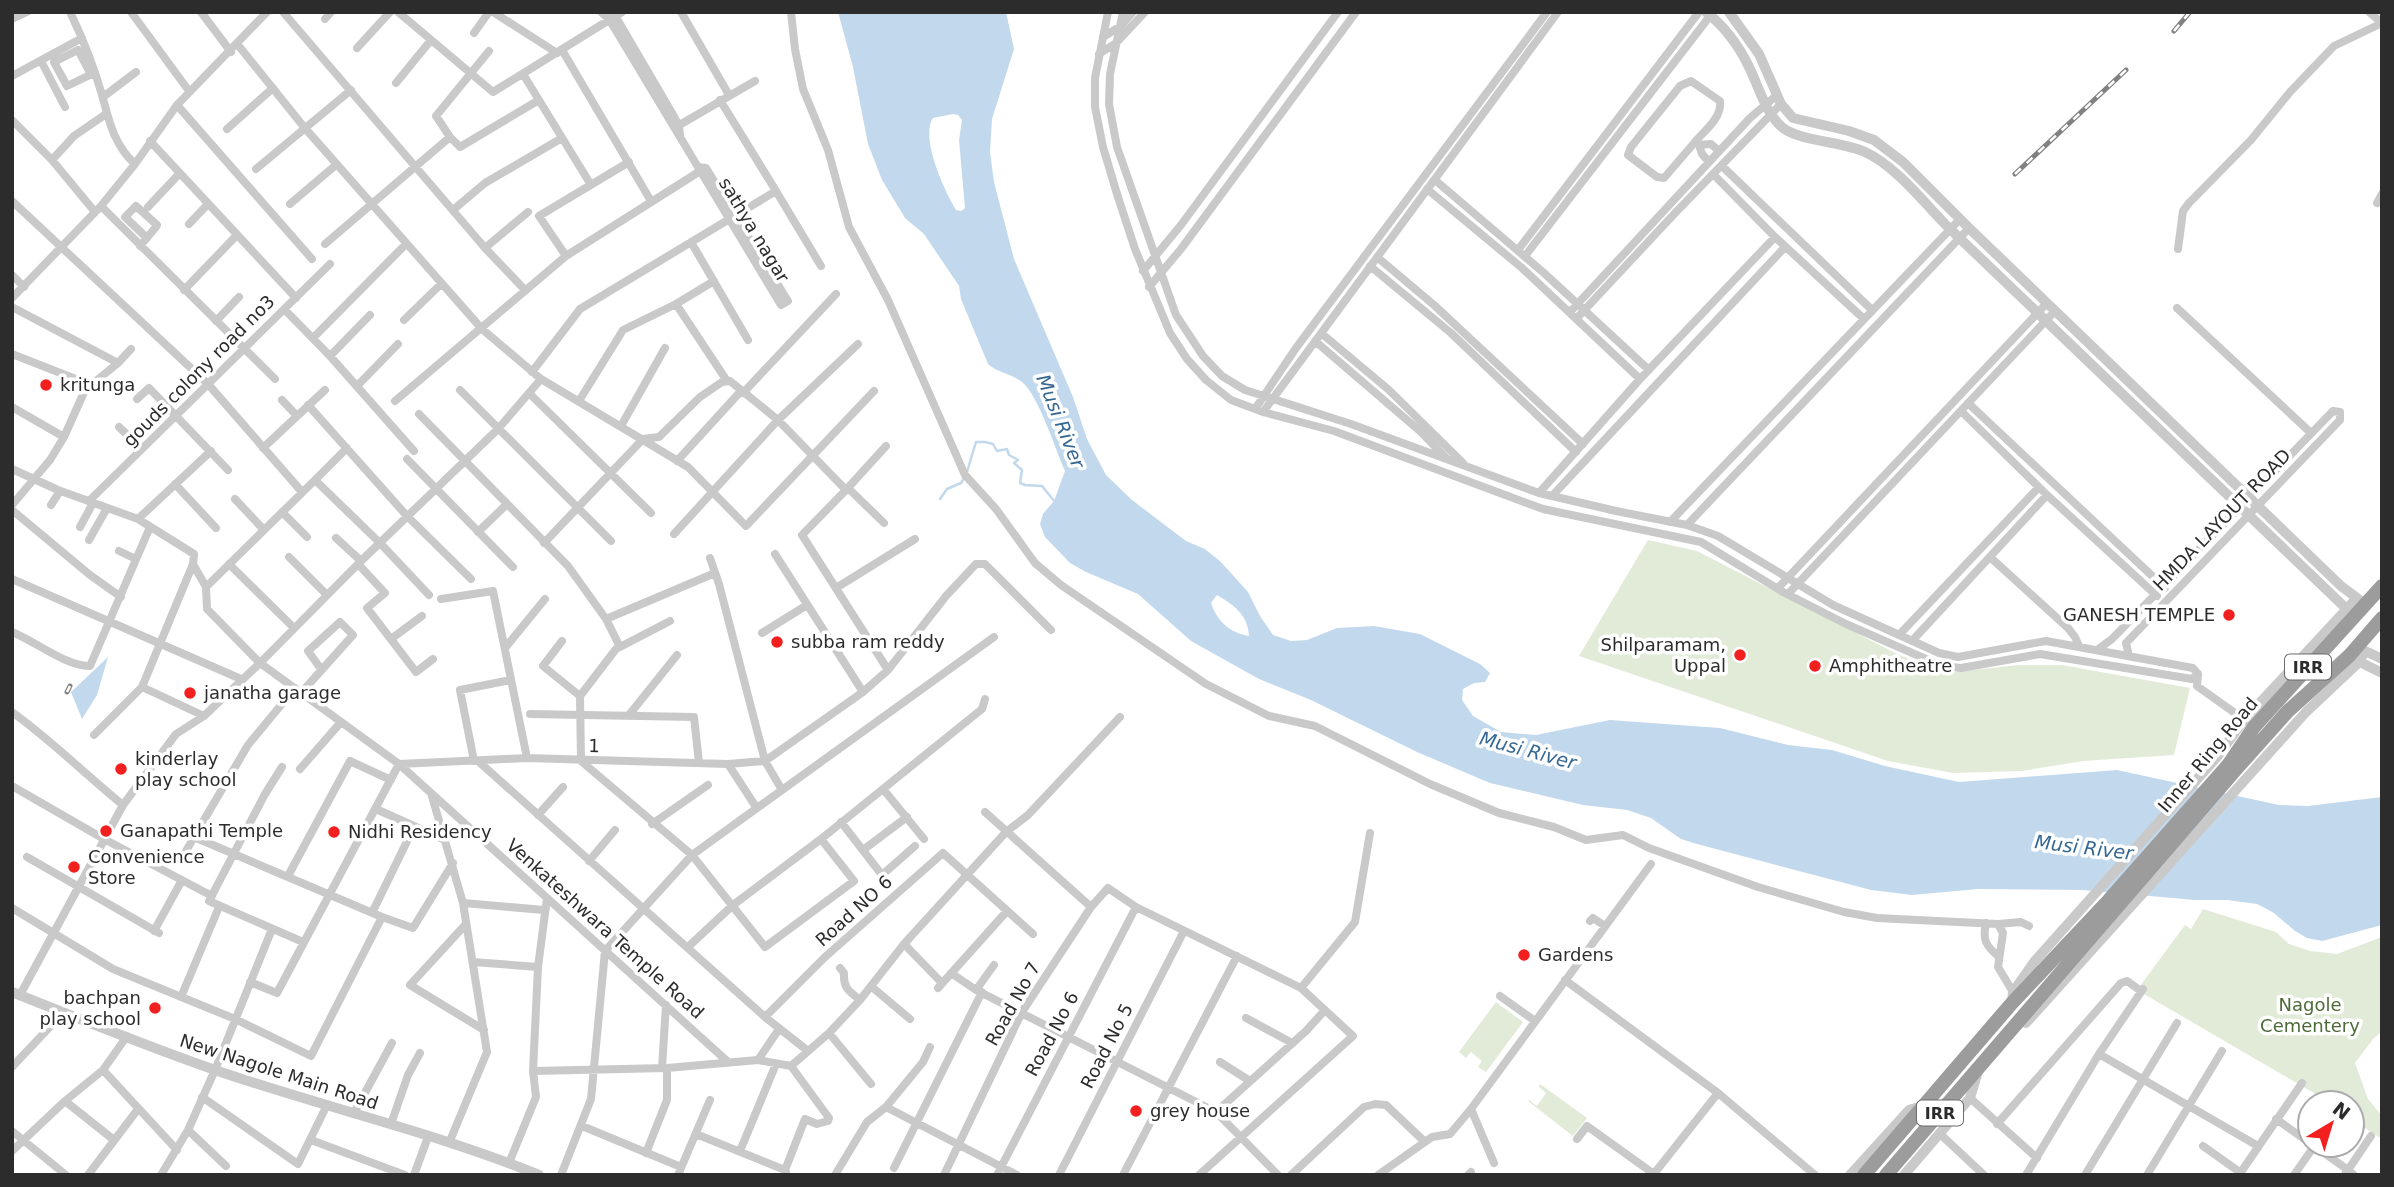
<svg xmlns="http://www.w3.org/2000/svg" width="2394" height="1187" font-family="'DejaVu Sans',sans-serif">
<style>
.green{fill:#e1ebd8}
.water{fill:#c2d9ed;fill-rule:evenodd}
.lines{fill:none;stroke-linecap:round;stroke-linejoin:round}
.stream{stroke:#c2d9ed;stroke-width:2.5}
.minor{stroke:#c9c9c9;stroke-width:8}
.tertiary{stroke:#c9c9c9;stroke-width:10}
.trunk{stroke:#9c9c9c;stroke-width:14}
.rail-casing{stroke:#818181;stroke-width:5}
.rail{stroke:#fff;stroke-width:2.5;stroke-dasharray:8;stroke-linecap:butt}
.poi-dot{fill:#f2201f;stroke:#fff;stroke-width:2.5}
.labels{text-anchor:middle;stroke-width:7;stroke-linejoin:round;paint-order:stroke}
.shield{fill:#fff;stroke:#6b6b6b;stroke-width:2}
.shield-label{font-size:16px;font-weight:bold;fill:#2c2c2c}
.street-label{font-size:18px;fill:#2c2c2c;stroke:#fff}
.poi-label{font-size:18px;fill:#2c2c2c;stroke:#fff;text-anchor:start}
.park-label{font-size:18px;fill:#4b6a37;stroke:#fff}
.water-label{font-size:19px;font-style:italic;fill:#356793;stroke:#fff}
</style>
<rect width="100%" height="100%" fill="#fff"/>
<path class="green" d="M1648 540 1697 551 1897 654 1945 673 2019 665H2062L2190 688 2174 755 2083 761 2021 771 1953 773 1888 761 1579 656Z
M2203 909 2276 932 2289 944 2310 951 2337 954 2382 937V1031L2373 1039 2355 1063 2368 1099 2382 1116V1139L2357 1123 2359 1119 2352 1115V1103H2331L2137 990 2185 925 2191 929Z
M1496 1002 1523 1022 1486 1072 1478 1067 1482 1061 1471 1052 1466 1058 1459 1052Z
M1540 1084 1587 1118 1573 1136 1528 1101 1529 1100 1537 1106 1546 1093 1539 1087Z"/>
<path class="water" d="M838 12H1006L1014 49 992 119 990 152 994 182 1014 259 1073 397 1087 439 1106 475 1132 500 1186 541 1205 549 1221 562 1248 592 1260 616 1273 635 1291 641 1307 640 1337 628 1374 626 1420 634 1480 664 1490 673 1485 682 1474 683 1463 689 1462 700 1473 716 1501 732 1536 735 1610 720 1720 728 1788 745 1832 750 1885 766 1959 782 2117 770 2279 805 2308 806 2382 797V925L2322 941 2307 938 2295 931 2274 913 2257 904 2227 900H2195L2082 890 1978 889 1912 895 1871 890 1697 844 1681 839 1651 818 1627 810 1583 805 1490 783 1417 752 1311 700 1259 679 1191 641 1138 594 1086 572 1070 563 1045 537 1040 524 1043 514 1054 501 1065 471C1055 449 1039 396 1022 382 1012 374 998 373 988 364L961 299 959 286 924 234 905 218 882 180 868 144 853 67ZM953 114 958 115 962 120 959 140 965 208 961 211 956 210C944 190 920 138 933 118ZM1217 595C1234 605 1248 615 1249 636 1230 633 1217 621 1211 603Z
M108 657 97 695 82 719 71 692Z"/>
<g class="lines">
<path class="stream" d="M967 472 976 442H985L993 444 997 451 1007 449 1009 455 1018 460 1014 463 1022 470 1020 483 1025 485 1042 486 1055 502
M940 499 947 489 961 483 964 478"/>
<path class="minor" d="M70 12C83 39 94 67 102 95 109 121 114 145 135 164
M131 12 189 91
M201 12 231 52
M283 12 485 248 525 290
M398 12 493 92 622 12
M493 12 557 53
M601 12 609 19 781 305 788 301 706 168 698 167
M613 12 672 113 679 126 680 135
M681 12 729 95
M791 12 795 49 803 89 828 150 849 227 888 300 965 475 996 509 1035 563 1061 585 1206 684 1269 716 1315 726 1430 784 1499 813 1554 827 1586 840 1623 835 1649 848 1758 887 1844 912 1877 918 1998 924
M1108 12 1095 78V107L1103 147 1117 194 1135 249 1170 333 1187 359 1206 380 1231 400 1263 412 1334 431 1543 509 1701 542 1783 592 1846 624 1942 666 1961 668 2040 654 2192 679 2198 674 2193 668 2046 641 1958 657 1939 653 1833 605 1718 536 1687 525 1616 511 1539 493 1351 424 1245 390 1222 376 1203 356 1176 315 1117 147 1109 104 1110 74 1123 12
M2369 12 2382 23
M12 19 27 12
M325 19 331 12
M474 33 489 12
M1103 37 1121 26 1133 12
M238 45 304 127 482 329 541 379 688 467 746 526 874 391
M357 48 390 12
M562 50 651 201
M1099 54 1116 43 1145 12
M41 61 65 107
M89 71 78 50 54 62 67 86 94 73
M523 74 591 185
M12 76 82 38
M396 83 431 40
M103 97 136 72
M177 105 312 259
M12 120 52 160 95 212
M676 127 755 81
M227 129 273 88
M450 137 436 116 489 51
M150 141 296 298
M1695 142C1705 130 1722 118 1720 101L1691 81 1680 86 1631 147 1628 155 1657 177 1664 178 1695 142 1699 145
M52 160 74 136 106 114
M1709 162 1702 154 1699 145 1711 144 1719 151
M1722 166 1872 310
M256 169 351 90
M1713 174 1775 237 1864 319
M1435 180 1544 273 1649 370
M1427 189 1522 268 1640 379
M776 191 821 266
M12 201 208 384 302 492
M2377 203 2382 194
M290 204 337 164
M101 206 275 379
M148 207 179 174
M453 210 485 183 562 138
M189 224 208 204
M691 242 748 340
M325 244 450 137 460 147 539 100
M140 246 156 227 157 225 136 206 125 217 147 238
M485 248 528 212
M2178 249 2183 211 2189 203 2251 140 2290 92 2334 46 2382 23
M1518 250 1699 12
M566 256 539 216 629 162
M1525 256 1713 12
M1377 257 1434 305 1583 444
M1370 266 1451 333 1576 452
M1143 271 1181 225 1338 12
M12 275 24 287
M1149 287 1181 249 1356 12
M184 290 236 236
M12 298 101 206 135 164 177 105 267 12
M676 304 727 381
M12 307 118 363
M2177 308 2311 433
M284 309 330 356 414 451
M1570 312 1750 118 1777 95
M1577 318 1676 212 1781 104
M404 320 441 284
M216 321 239 297
M1321 333 1389 390 1463 463
M313 338 406 244
M1315 341 1421 432 1446 458
M12 354 91 385
M330 356 370 315
M532 372 580 309 776 191 720 100
M357 386 398 344
M460 390 611 541
M529 393 651 513
M743 393 836 294
M137 399 149 388 228 470
M282 400 297 416
M395 401 566 256 705 168
M579 401 623 330 676 304 714 281
M1968 403 2165 588
M308 405 407 516 471 579
M12 407 64 437
M1255 409 1296 348 1547 12
M1961 411 2047 495 2157 596
M1263 412 1558 12
M419 414 568 566 606 619 620 647
M621 426 665 348
M119 427 142 449
M263 448 325 390
M407 459 513 567
M677 461 741 391
M12 469 58 490 138 519 194 554 193 564 206 587 207 609 260 663 399 764 727 1061
M315 480 347 448
M175 484 216 528
M848 488 884 523
M846 490 886 446
M1539 493 1640 379 1775 237
M1552 496 1785 247
M235 499 264 530
M89 501 330 264
M12 505 50 460 64 437 85 390 118 363 131 349
M51 505 60 491
M12 510 90 575 121 597
M282 512 307 537
M138 519 211 451
M1670 522 1960 219
M1687 525 1969 228
M80 527 93 503
M478 532 506 505
M674 534 778 420 858 344
M336 538 361 561
M89 540 107 508
M119 551 136 559
M775 554 863 692
M289 557 327 595
M1990 557 2068 628 2075 637 2079 646
M710 558 719 584 765 761 782 790
M229 564 294 628
M358 564 385 593 367 608 416 672 433 659
M12 579 241 679
M206 587 315 480 381 544 429 595
M836 588 915 539
M1778 588 2047 303
M1788 594 2055 311
M441 599 493 591 527 758
M606 619 715 573
M670 621 616 649 580 696 581 761 692 855 765 947 854 881 821 839
M12 632C35 641 67 667 90 666L150 527
M762 633 807 605
M1899 635 2039 487
M391 639 422 616
M562 641 543 666 580 696
M1912 641 2047 495
M505 648 545 599
M2097 650 2112 639 2333 411 2340 412V420L2126 643 2129 656
M888 670 946 596 976 564H985L1051 630
M2198 674 2197 686 2249 723
M142 687 204 716
M301 693 353 635 340 622 308 651 321 669
M12 712C51 740 86 775 123 805
M530 714 694 717 699 763
M629 715 677 655
M94 735 142 687 193 564
M474 761 460 690 511 680
M478 761 765 1017 808 1051
M399 764 527 758 728 764 765 761 863 692 888 670 802 535 846 490 778 420 730 381 722 382 700 397 659 437 643 439 544 543
M728 764 756 807
M282 767 265 794 209 901 303 942
M300 769 341 722
M12 786 104 839 212 896
M883 789 924 839
M431 793 463 903 487 1052 449 1143
M376 809 445 840
M985 812 1091 907
M538 815 563 787
M841 822 882 875 915 846
M652 824 708 785
M194 837 248 745 295 688
M863 850 907 817
M186 851 194 837 382 917 413 928 453 863
M27 857 159 933
M589 861 615 830
M288 876 350 761 391 780
M463 903 544 910
M12 908 113 969 235 1019 311 1056 382 917
M372 913 414 827
M1590 921 1593 918 1605 926
M1986 923C1982 940 1986 946 1999 957
M466 924 410 985 484 1030
M154 931 182 880
M904 944 942 983
M688 947 733 905 821 839 982 709 985 699
M473 962 538 967
M840 968 844 973C843 988 849 991 860 1000
M951 973 976 990 1216 1112 1278 1175
M1565 980 1718 1093 1815 1175
M250 982 277 993 399 764
M872 987 910 1019
M938 988 1007 911
M1301 988 1355 922 1370 833
M976 990 994 965
M2013 992 1998 967 2003 933 1998 924 2021 922 2029 926
M20 995 123 805 176 734 204 716 260 663 361 561 498 429 541 379
M1500 996 1535 1021
M181 997 219 907
M765 1017 825 957 943 853 1033 934
M1246 1018 1292 1043
M829 1033 871 1084
M2099 1054 2258 1146
M758 1060 779 1029
M1220 1062 1250 1081
M791 1066 829 1033 860 1000 904 944 1006 832 1028 815 1120 717
M12 1067 62 1014
M662 1068 666 1005
M103 1070 177 1150
M533 1071 667 1068 758 1060 791 1066 829 1118 828 1121 817 1124 805 1119 785 1170
M202 1097 298 1164 327 1105
M1970 1098 2037 1158
M65 1101 114 1140
M886 1107 1017 1175
M1471 1109 1494 1163
M1216 1112 1306 1031 1325 1010
M354 1113 392 1043
M2276 1119 2310 1143
M391 1124 408 1075 420 1053
M1997 1124 2121 983 2127 981 2141 991
M582 1126 681 1167
M188 1130 226 1166
M12 1131 66 1175
M1939 1133 1984 1175
M696 1134 785 1170 786 1172
M1577 1139 1587 1126 1654 1174
M311 1140 405 1175
M2313 1145 2348 1170 2346 1172
M2203 1146 2241 1173
M12 1151 65 1101 103 1070 127 1036
M740 1151 776 1064
M646 1153 667 1100V1068
M509 1163 536 1097 533 1071 538 967 547 898
M894 1168 982 992
M88 1175 138 1109
M161 1175 188 1130 215 1070 272 929
M414 1175 428 1137
M561 1175 591 1099 605 951 692 855 994 637
M678 1175 710 1100
M835 1175 867 1122 886 1107 923 1062 930 1047
M944 1175 1022 1012 1091 907 1108 888 1136 907 1301 988 1353 1036 1199 1175
M997 1175 1136 907
M1059 1175 1184 931
M1123 1175 1237 956
M1291 1175 1364 1107 1375 1104 1386 1105 1425 1142
M1378 1175 1432 1137 1450 1134 1471 1109 1651 864
M1468 1175 1471 1172
M1653 1175 1718 1093
M2026 1175 2099 1054 2143 989
M2085 1175 2177 1023
M2147 1175 2222 1051
M2239 1175 2302 1083
M2294 1175 2315 1145
M2354 1175 2348 1170 2371 1136"/>
<path class="tertiary" d="M1706 12C1724 26 1739 46 1749 67 1759 87 1765 113 1783 128 1800 141 1844 142 1865 152 1896 166 1925 204 1949 228L2354 616
M1729 12 1759 54 1781 104 1793 118 1849 131 1874 140 1903 162 1969 228 2341 586 2365 604
M2361 649 2382 659
M2354 659 2382 673
M12 992C79 1019 147 1046 215 1070 322 1107 434 1132 539 1175
M2012 1003 2013 992 2034 962 2217 757 2244 720 2357 598
M2026 1023 2306 712 2359 662 2365 651
M1850 1175 1909 1110 1922 1106
M1904 1175 1970 1098 1978 1071"/>
<path class="trunk" d="M1864 1175 2012 1003 2109 900 2229 764 2254 727 2382 586
M1886 1175 2238 767 2288 711 2349 656 2382 618"/>
<defs>
<path id="rail" d="M2174 31 2190 12
M2015 174 2126 70
M67 692 70 686"/>
</defs>
<use href="#rail" class="rail-casing"/>
<use href="#rail" class="rail"/>
</g>
<g class="poi-dot">
<circle cx="46" cy="385" r="7"/>
<circle cx="2229" cy="615" r="7"/>
<circle cx="777" cy="642" r="7"/>
<circle cx="1740" cy="655" r="7"/>
<circle cx="1815" cy="666" r="7"/>
<circle cx="190" cy="693" r="7"/>
<circle cx="121" cy="769" r="7"/>
<circle cx="106" cy="831" r="7"/>
<circle cx="334" cy="832" r="7"/>
<circle cx="74" cy="867" r="7"/>
<circle cx="1524" cy="955" r="7"/>
<circle cx="155" cy="1008" r="7"/>
<circle cx="1136" cy="1111" r="7"/>
</g>
<g class="labels">
<g class="shield">
<rect x="2285" y="654.5" width="46" height="25" rx="5"/>
<rect x="1917" y="1100.5" width="46" height="25" rx="5"/>
</g>
<g class="shield-label">
<text x="2308" y="673">IRR</text>
<text x="1940" y="1119">IRR</text>
</g>
<g class="street-label">
<text transform="translate(754 230) rotate(59)" y="6">sathya nagar</text>
<text transform="translate(199 371) rotate(-45)" y="6">gouds colony road no3</text>
<text transform="translate(2222 520) rotate(-46)" y="6">HMDA LAYOUT ROAD</text>
<text transform="translate(594 746) rotate(1)" y="6">1</text>
<text transform="translate(2208 755) rotate(-50)" y="6">Inner Ring Road</text>
<text transform="translate(854 911) rotate(-42)" y="6">Road NO 6</text>
<text transform="translate(605 929) rotate(42)" y="6">Venkateshwara Temple Road</text>
<text transform="translate(1013 1004) rotate(-61)" y="6">Road No 7</text>
<text transform="translate(1052 1034) rotate(-62)" y="6">Road No 6</text>
<text transform="translate(1107 1046) rotate(-63)" y="6">Road No 5</text>
<text transform="translate(279 1072) rotate(18)" y="6">New Nagole Main Road</text>
</g>
<g class="poi-label">
<text x="60" y="391">kritunga</text>
<text x="2215" y="621" text-anchor="end">GANESH TEMPLE</text>
<text x="791" y="648">subba ram reddy</text>
<text x="1726" y="651" text-anchor="end">Shilparamam,<tspan x="1726" dy="21">Uppal</tspan></text>
<text x="1829" y="672">Amphitheatre</text>
<text x="204" y="699">janatha garage</text>
<text x="135" y="765">kinderlay<tspan x="135" dy="21">play school</tspan></text>
<text x="120" y="837">Ganapathi Temple</text>
<text x="348" y="838">Nidhi Residency</text>
<text x="88" y="863">Convenience<tspan x="88" dy="21">Store</tspan></text>
<text x="1538" y="961">Gardens</text>
<text x="141" y="1004" text-anchor="end">bachpan<tspan x="141" dy="21">play school</tspan></text>
<text x="1150" y="1117">grey house</text>
</g>
<g class="park-label">
<text x="2310" y="1011">Nagole<tspan x="2310" dy="21">Cementery</tspan></text>
</g>
<g class="water-label">
<text transform="translate(1061 421) rotate(68)" y="7">Musi River</text>
<text transform="translate(1528 750) rotate(15)" y="7">Musi River</text>
<text transform="translate(2084 847) rotate(7)" y="7">Musi River</text>
</g>
</g>
<rect width="2394" height="1187" fill="none" stroke="#2c2c2c" stroke-width="28"/>
<g transform="translate(2331 1124) rotate(38)"><circle r="33" fill="#ffffff" stroke="#ababab" stroke-width="2"/>
<path d="M0-5L12 26L0 18L-12 26Z" fill="#f2201f"/>
<text y="-10" font-size="19" font-weight="bold" text-anchor="middle" fill="#2c2c2c">N</text>
</g>
</svg>
